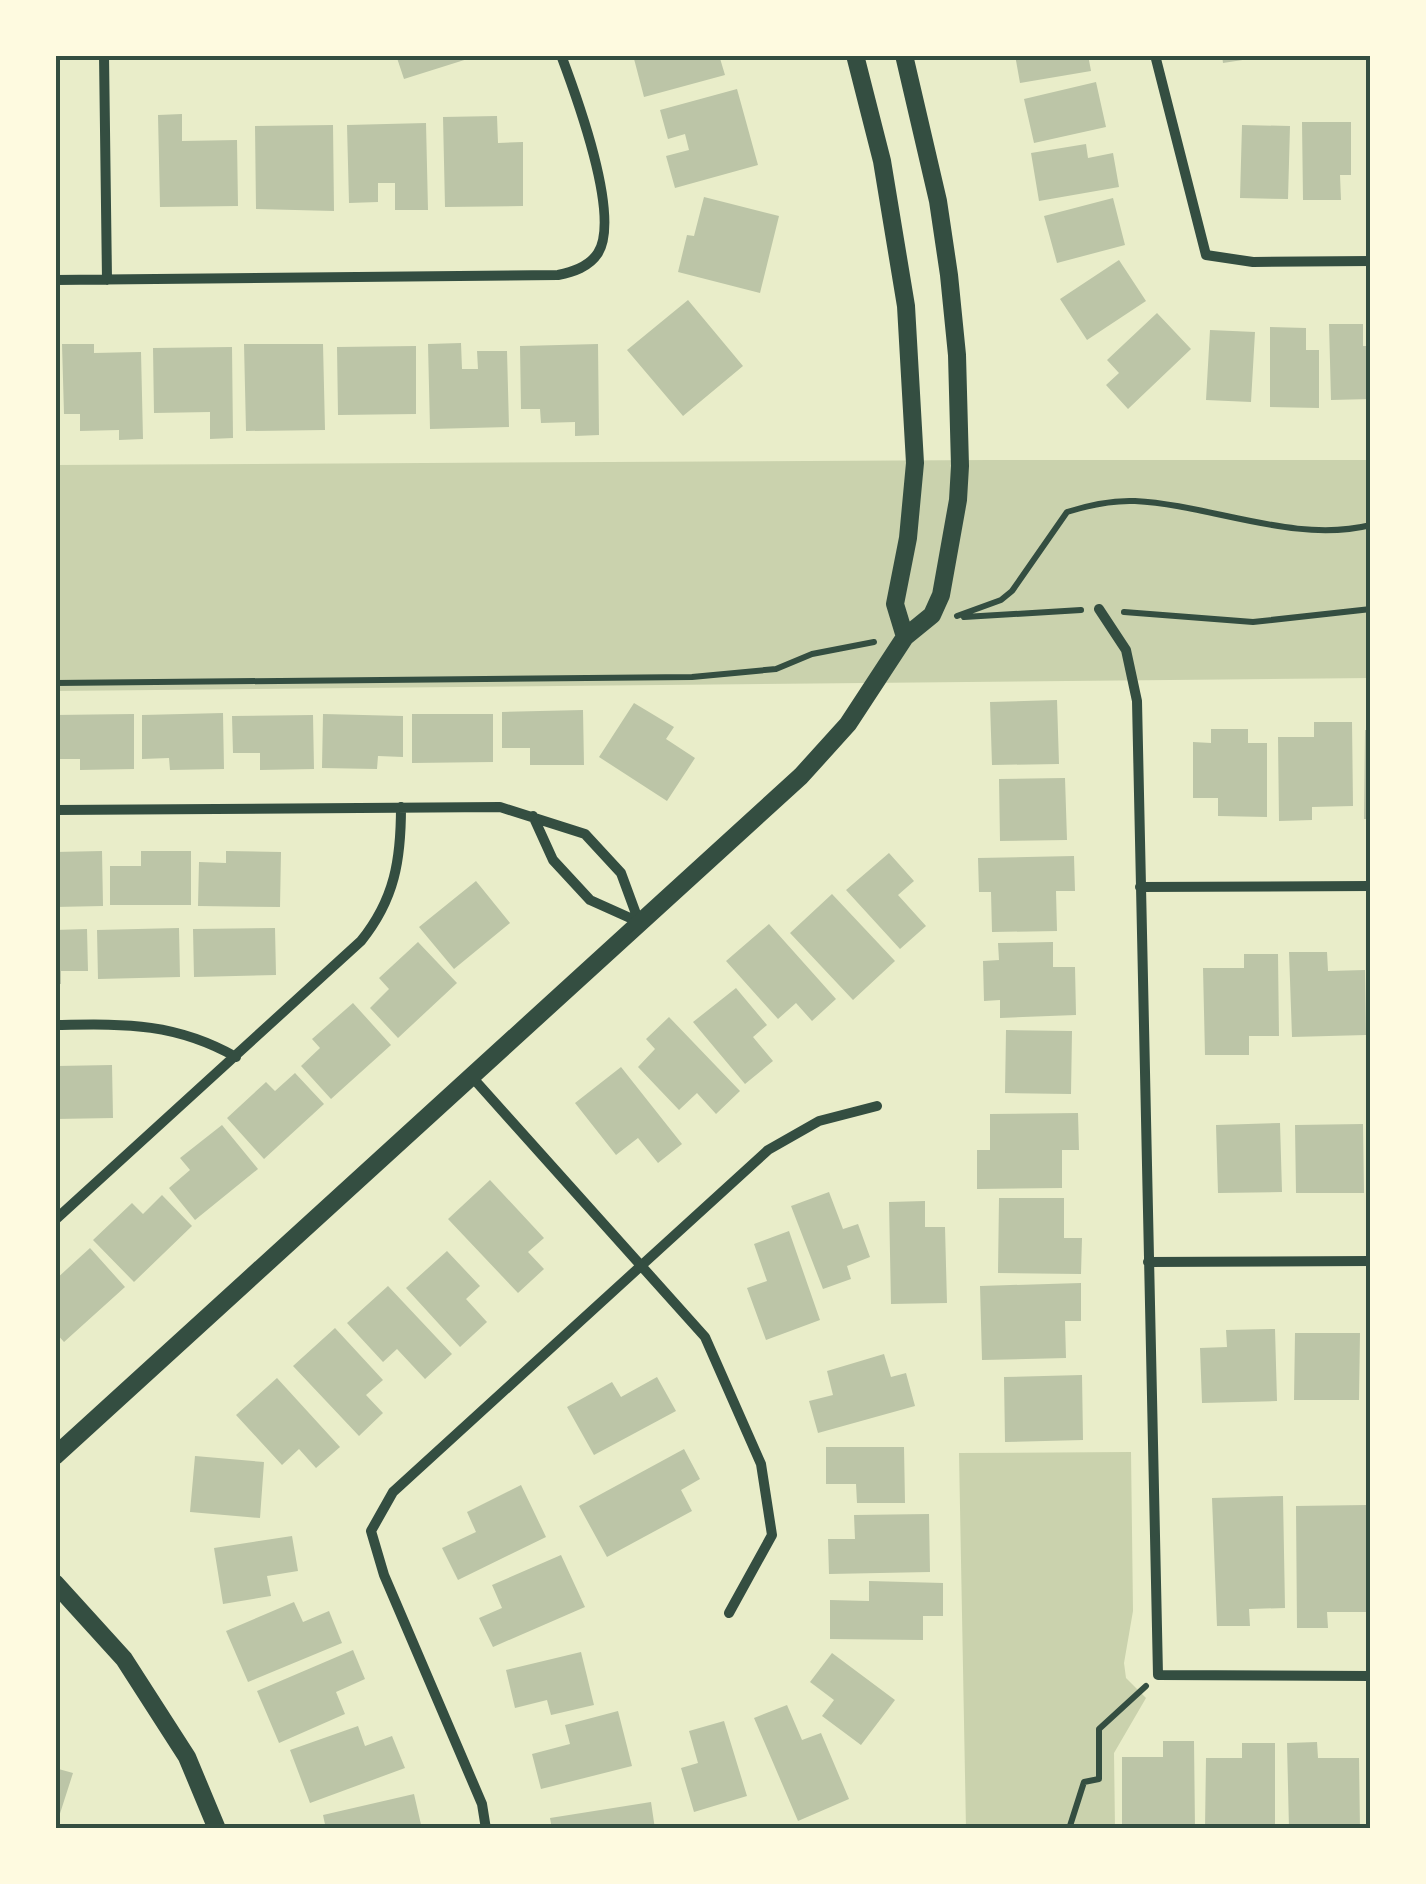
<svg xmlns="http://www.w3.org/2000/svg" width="1426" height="1884" font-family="'Public Sans',sans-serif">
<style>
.green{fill:#cad2ad}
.building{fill:#bcc5a7}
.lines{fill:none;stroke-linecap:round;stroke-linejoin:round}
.path{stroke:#344e41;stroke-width:6}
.minor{stroke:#344e41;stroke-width:10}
.tertiary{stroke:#344e41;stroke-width:18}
.neatline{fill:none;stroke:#344e41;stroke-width:4}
</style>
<rect width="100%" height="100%" fill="#e9edc9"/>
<path class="green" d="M989 460H1371V678L55 691V465Z
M1131 1452 1133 1611 1124 1663 1126 1678 1146 1698 1114 1753 1115 1829H966L959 1453Z"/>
<path class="building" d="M396 55H477V56L404 79Z
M633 55H719L725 75 644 97Z
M1015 55H1088L1091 71 1020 83Z
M1222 55H1261L1262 57 1223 63Z
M1096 82 1106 127 1034 143 1024 99Z
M737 89 758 165 675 188 666 156 689 150 685 134 668 139 660 110Z
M182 114V141L237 140 238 206 160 207 158 115Z
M497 116 498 143 523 142V206L445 207 443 117Z
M1302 122H1351V175H1340L1341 200H1303Z
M426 123 428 210H395V183H378V202L349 203 347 125Z
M333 125 334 211 256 209 255 126Z
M1242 125 1290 126 1288 199 1240 198Z
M1086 144 1088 158 1113 153 1119 187 1039 201 1031 153Z
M704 197 779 216 760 293 678 272 687 235 694 236Z
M1113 198 1125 245 1057 263 1044 216Z
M1119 260 1146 301 1087 340 1060 299Z
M688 300 743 366 683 416 627 350Z
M1157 313 1191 349 1128 409 1106 385 1119 373 1107 360Z
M1329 324H1363V346H1371V399L1331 400Z
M1270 327 1306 328V350H1319V408L1270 407Z
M1210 330 1255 332 1251 402 1206 400Z
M461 343 462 369H478L477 351H507L509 427 430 429 428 344Z
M62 344H94V353L141 352 143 439 119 440V430L80 431V414H64Z
M244 344H323L325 430 246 431Z
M598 344 599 435 575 436V422L541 423 540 409H521L520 346Z
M416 346V414L338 415 337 347Z
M232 347 233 438 210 439V412L154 413 153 348Z
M1057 700 1059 764 992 765 990 702Z
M634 703 674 727 666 739 695 758 667 801 599 757Z
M583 710 584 765H530V748H502V712Z
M223 713 224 769 170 770 169 758 142 759V715Z
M134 714V769L80 770V759H55V715Z
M323 714 403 716V757L378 756 377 769 322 768Z
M412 714H493V762L412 763Z
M313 715 314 769 260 770V753H233L232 716Z
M1314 722H1352L1353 806 1312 807V820L1279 821 1278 737H1314Z
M1211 729H1248V743H1267V817L1218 816V798H1193V742L1211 743Z
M1365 730H1371V819H1364Z
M1065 778 1067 840 1000 841 999 779Z
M102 851 103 906 55 907V852Z
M141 851H191V905H110V866H141Z
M226 851 281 852 280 907 198 906 199 862 226 863Z
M889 853 914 881 898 895 926 926 900 949 846 890Z
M1074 856 1075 891H1056L1057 931 992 932 991 892H979L978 858Z
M476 881 510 923 454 969 419 927Z
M832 894 895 961 853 1000 790 933Z
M769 924 836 999 812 1021 796 1003 778 1019 726 961Z
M179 928 180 977 98 979 97 930Z
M275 928 276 975 194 977 193 929Z
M87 929 88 971H61V984H55V930Z
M418 942 457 983 398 1038 370 1008 389 989 379 978Z
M1053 942V967H1075L1076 1015 1000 1018V1000L984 1001 983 961 999 960 998 943Z
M1289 952H1327L1328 971 1365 970 1366 1035 1292 1037Z
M1244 954H1278L1279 1036H1249V1055H1205L1203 968H1244Z
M736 988 767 1025 753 1037 773 1061 745 1084 693 1022Z
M353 1003 391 1045 331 1099 301 1066 320 1048 312 1039Z
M669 1017 740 1091 716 1114 697 1093 679 1110 638 1067 655 1049 646 1039Z
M1006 1030 1072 1031 1071 1094 1005 1093Z
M112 1065 113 1118 55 1119 57 1066Z
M621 1067 682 1144 658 1163 638 1138 616 1155 575 1103Z
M295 1073 324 1104 264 1159 227 1118 266 1082 275 1091Z
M1078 1113 1079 1150H1062V1188L977 1189V1150H990V1114Z
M1280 1123 1282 1192 1218 1193 1216 1125Z
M1363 1124 1364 1193H1296L1295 1125Z
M222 1125 258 1169 195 1220 169 1188 190 1170 180 1158Z
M490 1180 544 1238 528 1252 544 1269 518 1293 448 1219Z
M829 1192 843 1229 858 1224 870 1257 847 1266 851 1279 823 1289 791 1206Z
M162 1195 192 1226 134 1282 93 1240 132 1203 143 1214Z
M999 1198H1064V1238H1082L1081 1274 998 1273Z
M925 1201V1227H945L947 1303 891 1304 889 1202Z
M789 1231 820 1320 766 1340 747 1288 767 1281 754 1244Z
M90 1248 125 1287 64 1342 55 1332V1280Z
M447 1251 480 1286 466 1299 487 1322 460 1347 406 1288Z
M1081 1283V1321H1065L1066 1358 982 1360 980 1286Z
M388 1286 452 1354 425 1379 397 1349 383 1362 347 1323Z
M335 1328 383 1380 366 1395 383 1413 359 1436 293 1366Z
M1275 1329 1277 1401 1202 1403 1200 1348 1227 1347 1226 1330Z
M1295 1333H1360L1359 1400H1294Z
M884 1354 891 1377 906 1373 915 1406 818 1433 809 1401 833 1395 827 1371Z
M1082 1375 1083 1440 1005 1442 1004 1377Z
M657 1377 676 1411 594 1455 567 1407 612 1382 621 1397Z
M277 1378 340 1447 316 1468 299 1449 282 1465 236 1415Z
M826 1447H904L905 1503H857L856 1484H826Z
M684 1449 700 1479 681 1490 692 1511 607 1557 579 1506Z
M195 1456 264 1462 260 1518 190 1512Z
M521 1485 546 1537 458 1580 442 1548 476 1532 467 1512Z
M1283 1496 1285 1608 1249 1609 1250 1626H1217L1212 1498Z
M1366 1505 1367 1612H1327L1328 1628H1297L1296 1506Z
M929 1514 930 1572 829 1574 828 1539H855L854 1515Z
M292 1536 298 1571 267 1576 271 1596 223 1604 214 1548Z
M561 1555 585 1607 493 1647 479 1618 502 1608 492 1585Z
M869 1581 943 1583V1616H923V1640L830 1639V1600L869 1601Z
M294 1602 303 1622 329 1611 342 1643 248 1682 226 1631Z
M353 1650 365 1679 336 1692 345 1714 279 1743 257 1691Z
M581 1652 594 1705 551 1715 547 1700 515 1708 506 1670Z
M832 1653 895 1700 861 1745 822 1716 834 1700 810 1682Z
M787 1705 802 1740 821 1733 849 1799 798 1821 754 1718Z
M618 1711 632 1766 541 1789 532 1754 570 1744 565 1725Z
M724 1721 747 1796 694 1812 681 1768 698 1763 689 1731Z
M358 1726 365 1746 392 1736 405 1768 310 1803 290 1750Z
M1163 1741H1194L1195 1829H1122V1757H1163Z
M1317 1742 1318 1758H1359L1360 1829H1289L1287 1743Z
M1242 1743H1275V1829H1205L1206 1758H1242Z
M55 1768 73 1773 56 1826 55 1825Z
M414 1794 422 1829H326L323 1815Z
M651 1802 655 1829H552L550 1818Z"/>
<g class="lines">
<path class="path" d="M1124 612 1253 622 1371 609
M957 616 1001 600 1012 591 1067 512C1089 505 1112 500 1135 501 1212 505 1294 544 1371 525
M964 617 1081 610
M55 683 692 677 776 669 812 654 874 642
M1069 1829 1084 1782 1099 1779V1729L1146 1686"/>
<path class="minor" d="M104 55 107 280
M1155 55 1206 255 1253 262 1371 261
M55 280 558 275C573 272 589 267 598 253 621 216 576 95 561 55
M1099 609 1126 650 1137 701 1158 1675 1371 1676
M55 810 500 807 585 834 621 873 639 922
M533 816 553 860 590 900 639 922
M1140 887 1371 886
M55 1025C124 1024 174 1022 236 1057
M472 1077 705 1337 761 1464 772 1535 729 1613
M55 1220 361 941C395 899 401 859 401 807
M1148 1262 1371 1261
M486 1829 482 1804 384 1575 371 1531 393 1492 768 1150 819 1121 877 1106"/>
<path class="tertiary" d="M855 55 882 161 906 306 915 463 908 538 895 604 905 637
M55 1456 801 776 848 724 905 637 932 615 941 595 958 500 960 466 957 355 949 275 938 201 904 55
M55 1583 124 1659 187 1757 217 1829"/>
</g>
<rect width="1426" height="1884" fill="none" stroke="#fefae0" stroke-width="115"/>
<rect x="58" y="58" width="1310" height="1768" class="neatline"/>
</svg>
